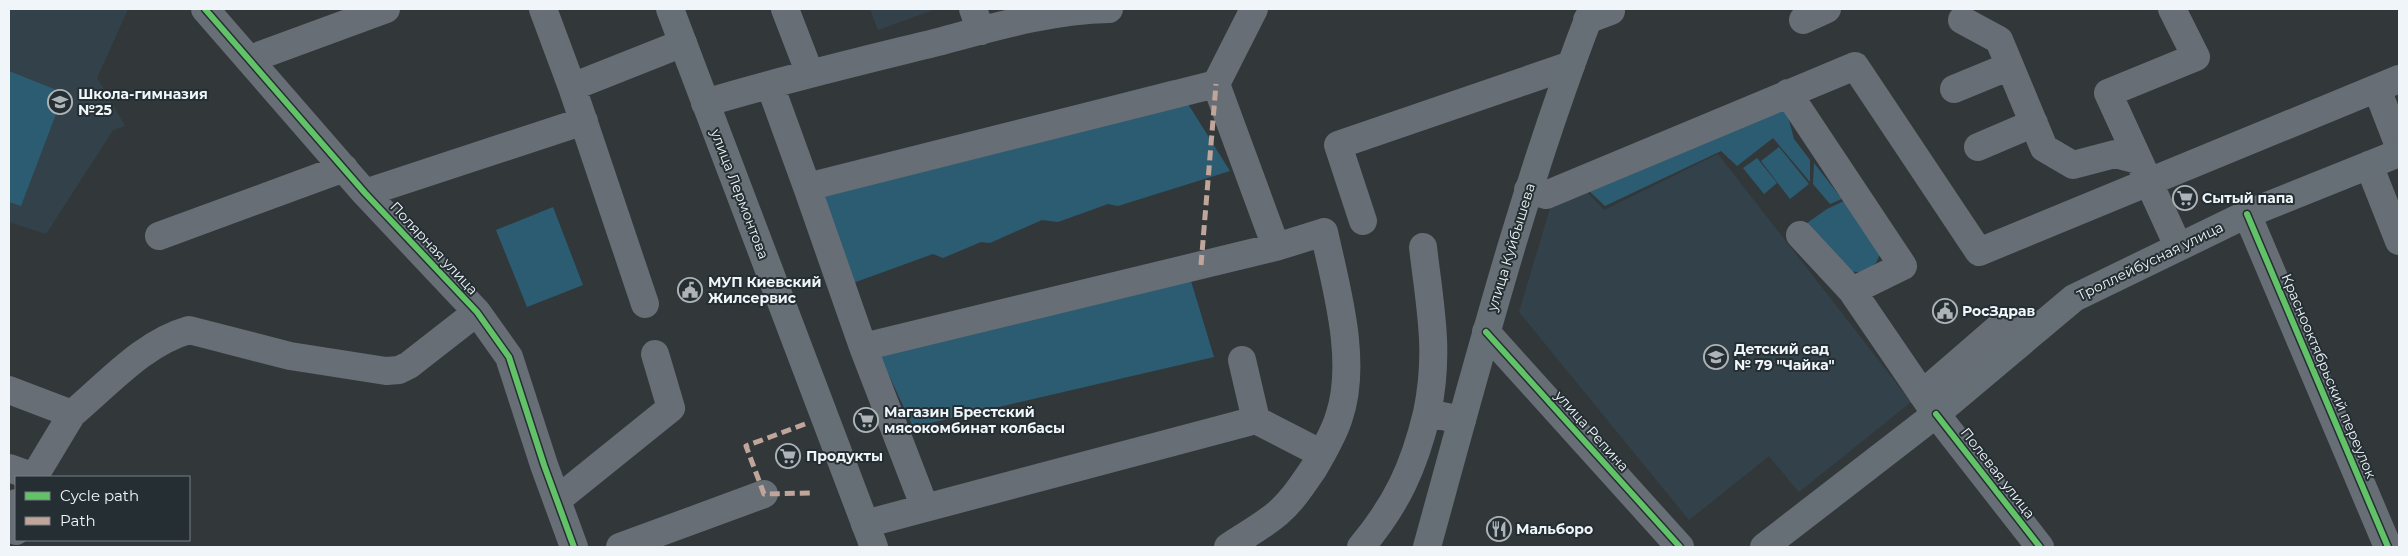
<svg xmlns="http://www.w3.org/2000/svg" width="2408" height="556" font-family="Montserrat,sans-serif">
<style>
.built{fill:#33424a}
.green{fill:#2c5c71}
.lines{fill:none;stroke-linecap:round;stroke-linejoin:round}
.minor{stroke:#686e76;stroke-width:28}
.major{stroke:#666f76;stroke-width:28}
.quiet{stroke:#c0a59a;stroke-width:5;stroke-dasharray:10 5;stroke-linecap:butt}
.cycleway-casing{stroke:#252f33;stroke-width:9}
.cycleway{stroke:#61c268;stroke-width:6}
.labels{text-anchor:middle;stroke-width:4;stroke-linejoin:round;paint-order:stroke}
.poi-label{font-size:14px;font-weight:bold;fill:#eff5f9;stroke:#252f33;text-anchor:start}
.street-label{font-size:14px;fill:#eff5f9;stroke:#252f33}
</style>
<rect width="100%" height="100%" fill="#32383a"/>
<path class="built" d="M9 9H128L97 78 125 126 113 130 46 234 9 222Z
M870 9H936L878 30Z
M1718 154 1911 402 1799 492 1769 456 1689 520 1519 312 1552 202 1584 189 1604 210Z"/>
<path class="green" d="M9 71 64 93 21 206 9 202Z
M1173 80 1230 171 1118 206 1108 204 1058 222 1042 220 990 243 981 242 943 258 933 254 853 283 812 174Z
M1785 105 1794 139 1810 160V182L1773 138 1737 166 1721 151 1605 206 1586 188Z
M1779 147 1809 184 1790 199 1761 161Z
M1757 158 1777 183 1764 194 1743 168Z
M1814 163 1842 199 1830 204 1813 184Z
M1844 201 1880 254 1876 263 1863 273 1844 270 1807 223 1827 209Z
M553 207 583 285 527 307 496 230Z
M1185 261 1214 357 913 427 872 339Z"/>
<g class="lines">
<path class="minor" d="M205 9 365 193 477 312 509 357 544 465 574 547
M543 9 572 87 645 304
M785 9 810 74
M973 9 981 31
M2172 9 2196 57 2108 93 2178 246
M1587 20 1611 11
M1803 20 1827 9
M1962 20 1999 40 2044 148 2073 165 2115 154 2138 160
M250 59 386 9
M770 85 807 187 1216 84 1254 9
M572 87 683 43
M1954 89 2010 66
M2377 89 2399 146
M1788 93 1903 266 1852 291
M705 103C781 80 857 62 934 43 991 28 1050 10 1109 9
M1978 147 2034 123
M2369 165 2399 241
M807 187 863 347 925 508
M1528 190 1546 195 1855 66 1979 252 2399 79
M365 193 584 121
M2247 214 2388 547
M1363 221 1338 145 1571 65
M1800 235 1852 291 1936 414 2040 547
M159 236 344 168
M1423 247C1430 308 1440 351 1427 413L1462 420
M1486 332 1680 547
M863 347 1276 247 1216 84
M9 390 72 414C108 384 143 343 189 330L290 356 386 371 399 370 409 365 477 312
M1922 394 2004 323H2015L2035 330
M1256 420 1322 454
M9 468 34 477 72 414
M557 500 671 408 655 354
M16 503 13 525 16 531
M865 524 1256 420 1242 360
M620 547 764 494
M1228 547C1244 536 1263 526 1278 513 1293 500 1303 484 1314 468 1323 452 1334 434 1339 417 1358 361 1336 287 1324 232L1276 247
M1361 547C1397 504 1414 467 1427 413"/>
<path class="major" d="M670 9 874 547
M1427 547C1477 366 1524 184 1592 9
M1764 547 1936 414 2074 298 2247 214 2399 153"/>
<path class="quiet" d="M1201 265 1216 84
M805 424 746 446 764 494 810 493"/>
<defs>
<path id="cycleway" d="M205 9 365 193 477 312 509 357 544 465 574 547
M2247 214 2388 547
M1486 332 1680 547
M1936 414 2040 547"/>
</defs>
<use href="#cycleway" class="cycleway-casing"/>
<use href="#cycleway" class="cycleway"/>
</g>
<defs>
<symbol id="school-ring" viewBox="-11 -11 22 22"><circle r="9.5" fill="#252f33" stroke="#adb3b6" stroke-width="1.5"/><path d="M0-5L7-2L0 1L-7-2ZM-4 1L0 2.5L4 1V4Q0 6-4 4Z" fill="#adb3b6"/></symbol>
<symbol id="supermarket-ring" viewBox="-11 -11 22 22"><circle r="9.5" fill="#252f33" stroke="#adb3b6" stroke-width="1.5"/><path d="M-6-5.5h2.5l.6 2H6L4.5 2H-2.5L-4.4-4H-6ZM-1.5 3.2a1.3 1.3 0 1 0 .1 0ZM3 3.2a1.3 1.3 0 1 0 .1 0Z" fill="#adb3b6"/></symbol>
<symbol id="civic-ring" viewBox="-11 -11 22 22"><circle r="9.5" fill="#252f33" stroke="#adb3b6" stroke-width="1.5"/><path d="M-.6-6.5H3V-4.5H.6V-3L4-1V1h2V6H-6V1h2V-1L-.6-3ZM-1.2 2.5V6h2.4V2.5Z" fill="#adb3b6"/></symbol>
<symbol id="restaurant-ring" viewBox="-11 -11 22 22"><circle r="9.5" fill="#252f33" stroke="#adb3b6" stroke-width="1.5"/><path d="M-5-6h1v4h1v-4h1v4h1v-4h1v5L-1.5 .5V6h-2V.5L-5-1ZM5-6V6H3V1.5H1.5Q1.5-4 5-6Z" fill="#adb3b6"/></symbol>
</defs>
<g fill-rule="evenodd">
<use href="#school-ring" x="46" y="88" width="28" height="28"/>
<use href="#supermarket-ring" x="2171" y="184" width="28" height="28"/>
<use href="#civic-ring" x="676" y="276" width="28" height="28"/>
<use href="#civic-ring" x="1931" y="297" width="28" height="28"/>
<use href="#school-ring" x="1702" y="343" width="28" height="28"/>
<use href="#supermarket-ring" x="852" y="406" width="28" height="28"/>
<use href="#supermarket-ring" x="774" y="442" width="28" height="28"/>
<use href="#restaurant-ring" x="1485" y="515" width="28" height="28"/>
</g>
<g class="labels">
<g class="poi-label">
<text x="78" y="99">Школа-гимназия<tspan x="78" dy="16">№25</tspan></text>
<text x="2202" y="203">Сытый папа</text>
<text x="708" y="287">МУП Киевский<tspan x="708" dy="16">Жилсервис</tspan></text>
<text x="1962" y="316">РосЗдрав</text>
<text x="1734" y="354">Детский сад<tspan x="1734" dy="16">№ 79 "Чайка"</tspan></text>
<text x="884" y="417">Магазин Брестский<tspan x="884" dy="16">мясокомбинат колбасы</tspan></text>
<text x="806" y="461">Продукты</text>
<text x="1516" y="534">Мальборо</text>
</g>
<g class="street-label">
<text transform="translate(740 194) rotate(69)" y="5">улица Лермонтова</text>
<text transform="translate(1511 247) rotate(-73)" y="5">улица Куйбышева</text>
<text transform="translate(434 248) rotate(47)" y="5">Полярная улица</text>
<text transform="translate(2150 261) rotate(-26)" y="5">Троллейбусная улица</text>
<text transform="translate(2329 376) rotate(67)" y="5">Краснооктябрьский переулок</text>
<text transform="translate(1592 431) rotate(48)" y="5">улица Репина</text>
<text transform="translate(1998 473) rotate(52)" y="5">Полевая улица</text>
</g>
</g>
<rect width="2408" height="556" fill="none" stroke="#eff5f9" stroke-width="20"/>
<rect x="15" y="476" width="175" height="65" fill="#252f33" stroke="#767e82"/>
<rect x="25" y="492" width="25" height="8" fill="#61c268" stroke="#767e82"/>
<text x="60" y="501" font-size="15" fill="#eff5f9">Cycle path</text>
<rect x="25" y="517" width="25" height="8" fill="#c0a59a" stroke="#767e82"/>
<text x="60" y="526" font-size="15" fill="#eff5f9">Path</text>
</svg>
